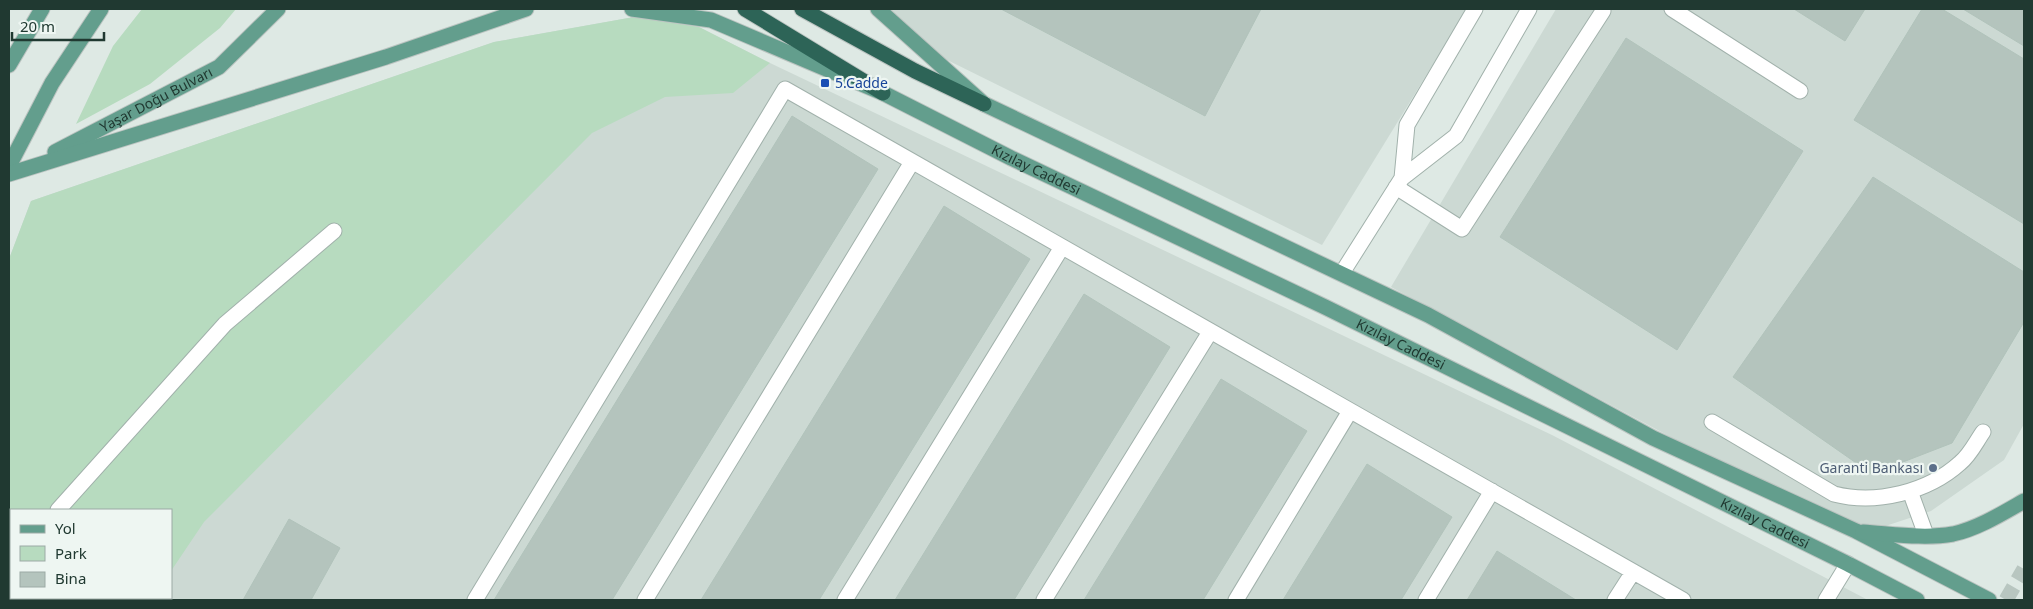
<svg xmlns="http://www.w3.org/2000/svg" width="2033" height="609" font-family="'Noto Sans',sans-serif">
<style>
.built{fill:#ccd9d3;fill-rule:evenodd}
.green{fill:#b7dbbf}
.building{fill:#b4c4bd;stroke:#b1c3bb}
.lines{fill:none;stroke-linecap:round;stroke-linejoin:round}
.major-tunnel{stroke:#b8c6c0;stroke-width:15;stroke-dasharray:15 8;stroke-linecap:butt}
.minor-casing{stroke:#a1b1ab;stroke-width:17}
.major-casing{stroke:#bcc4c1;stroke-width:17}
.highway-casing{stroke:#bcc4c1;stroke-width:17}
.minor{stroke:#fff;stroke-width:15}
.major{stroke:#639e8d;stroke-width:15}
.highway{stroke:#2d6457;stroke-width:15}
.transit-dot{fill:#1a4fb4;stroke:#eef6f2;stroke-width:2}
.service-dot{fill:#5c6f8a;stroke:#eef6f2;stroke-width:2}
.labels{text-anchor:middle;stroke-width:4.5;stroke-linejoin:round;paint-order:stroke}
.transit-label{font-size:14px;fill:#164399;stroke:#eef6f2;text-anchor:start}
.street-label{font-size:14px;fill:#203931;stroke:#eef6f2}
.service-label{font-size:14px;fill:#4e5e75;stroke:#eef6f2;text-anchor:end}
</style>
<rect width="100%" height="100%" fill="#dee9e4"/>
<path class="built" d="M890 9H1467L1322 245 931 52Z
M1556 9H2024V424L2004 460 1931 511 1855 536 1391 287Z
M634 17 699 27 770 63 1552 435 1868 600H9V259L31 201 494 42ZM11 510H171V598H11Z"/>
<path class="green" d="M142 9H236L220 28 150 84 76 124 113 46Z
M634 17 699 27 770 63 733 93 665 97 592 133 204 522 171 571V510H11V598H155V600H9V259L31 201 494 42Z"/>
<path class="building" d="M1001 9H1261L1205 116Z
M1794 9H1865L1845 41Z
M1922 9H1942L2024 59V224L1854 120Z
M1963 9H2024V46Z
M1626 38 1803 151 1677 350 1500 237Z
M792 116 878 169 612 600H494Z
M1873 177 2024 272V322L1952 443 1872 474 1733 377Z
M944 206 1030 259 819 600H701Z
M1084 294 1170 347 1014 600H895Z
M1221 379 1307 431 1203 600H1084Z
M1367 464 1452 517 1401 600H1283Z
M289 519 340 548 311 600H243Z
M1497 551 1576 600H1467Z"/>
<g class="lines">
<path class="major-tunnel" d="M2006 600 2024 569"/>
<defs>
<path id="minor" d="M1672 9 1800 91
M1402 178 1407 125 1475 9
M1396 187 1462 229 1603 11
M1342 273 1402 178 1456 136 1529 9
M1712 422 1834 494C1876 505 1928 492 1960 463 1970 455 1976 442 1983 432
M1910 491 1926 535
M58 510 225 324 334 231
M9 567 11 565
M475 600 785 89 1683 600
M645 600 912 162
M845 600 1062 247
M1044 600 1210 332
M1236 600 1350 411
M1426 600 1492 491
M1615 600 1633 572
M1826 600 1848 564"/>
<g id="major">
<path id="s1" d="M632 9 711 20 883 93 1011 158 1325 307 1848 564 1917 600"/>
<path d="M878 9 984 104 1428 315 1653 438 1856 531 1989 600"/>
<path d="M9 65 42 9"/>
<path id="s2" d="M55 152 219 67 278 9"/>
<path d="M9 166 52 83 101 9"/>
<path d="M9 174 386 57 526 9"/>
<path d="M1863 532C1893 534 1924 539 1953 534 1977 529 2003 513 2024 501"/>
</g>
<path id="highway" d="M745 9 883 93
M802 9 915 71 984 104"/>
</defs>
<use href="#minor" class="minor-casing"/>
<use href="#major" class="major-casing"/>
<use href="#highway" class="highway-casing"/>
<use href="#minor" class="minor"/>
<use href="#major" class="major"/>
<use href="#highway" class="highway"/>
</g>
<rect class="transit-dot" x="820" y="78" width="10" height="10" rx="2.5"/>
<circle class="service-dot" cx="1933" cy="468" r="5"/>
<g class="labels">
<g class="transit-label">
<text x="835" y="88">5.Cadde</text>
</g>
<g class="street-label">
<text dy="5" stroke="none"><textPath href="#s2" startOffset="114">Yaşar Doğu Bulvarı</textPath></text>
<text dy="5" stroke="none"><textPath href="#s1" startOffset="438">Kızılay Caddesi</textPath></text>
<text dy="5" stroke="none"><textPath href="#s1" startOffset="842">Kızılay Caddesi</textPath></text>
<text dy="5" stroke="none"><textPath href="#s1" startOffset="1248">Kızılay Caddesi</textPath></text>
</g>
<g class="service-label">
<text x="1923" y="473">Garanti Bankası</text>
</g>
</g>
<rect width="2033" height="609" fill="none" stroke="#203931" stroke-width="20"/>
<rect x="10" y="509" width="162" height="90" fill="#eef6f2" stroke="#9caaa5"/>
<rect x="20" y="525" width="25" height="8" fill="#639e8d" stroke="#9caaa5"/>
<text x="55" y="534" font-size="15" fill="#203931">Yol</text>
<rect x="20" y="546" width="25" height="15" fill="#b7dbbf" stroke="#9caaa5"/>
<text x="55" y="559" font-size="15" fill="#203931">Park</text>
<rect x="20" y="572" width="25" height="15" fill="#b4c4bd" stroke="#9caaa5"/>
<text x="55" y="584" font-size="15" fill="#203931">Bina</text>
<path d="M12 32v8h92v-8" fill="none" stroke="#203931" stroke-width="2.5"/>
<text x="20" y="32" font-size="15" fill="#203931" stroke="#eef6f2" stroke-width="4" paint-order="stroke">20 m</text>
</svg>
